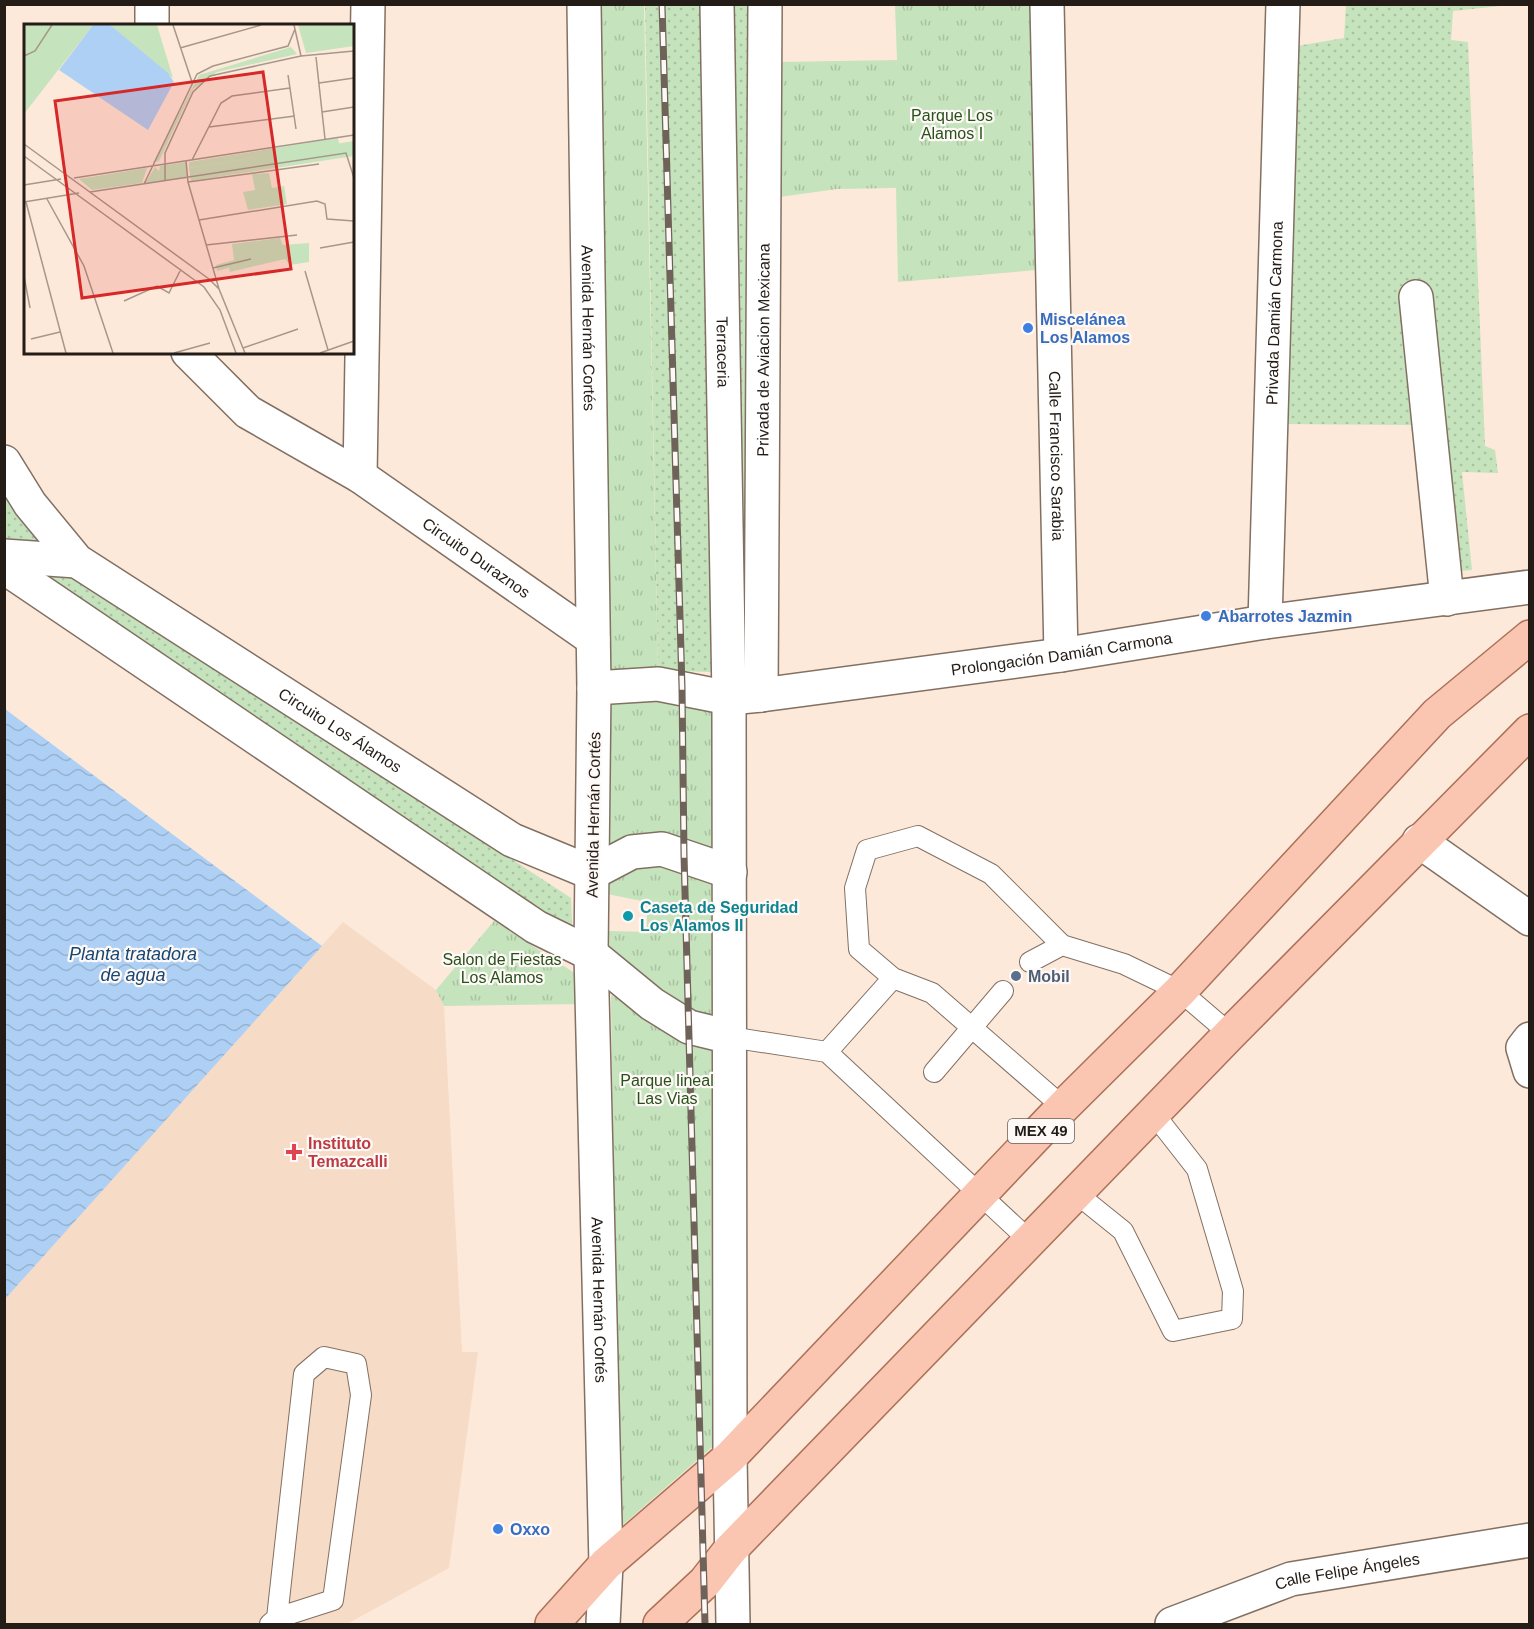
<svg xmlns="http://www.w3.org/2000/svg" width="1534" height="1629" font-family="Arial,sans-serif">
<style>
.built{fill:#f6dbc6}
.grass{fill:url(#grass-dots)}
.park{fill:url(#park-tufts)}
.water{fill:url(#water-waves)}
.lines{fill:none;stroke-linecap:round;stroke-linejoin:round}
.lane-casing{stroke:#827063;stroke-width:22}
.street-casing{stroke:#827063;stroke-width:36}
.secondary-casing{stroke:#827063;stroke-width:36}
.primary-casing{stroke:#ac7159;stroke-width:36}
.lane{stroke:#fff;stroke-width:20}
.street{stroke:#fff;stroke-width:33}
.secondary{stroke:#fff;stroke-width:33}
.primary{stroke:#fac5b1;stroke-width:33}
.rail-casing{stroke:#6e6259;stroke-width:7}
.rail{stroke:#fef9f6;stroke-width:4.5;stroke-dasharray:14;stroke-linecap:butt}
.shop-dot{fill:#3f7fe0;stroke:#fef9f6;stroke-width:2}
.culture-dot{fill:#0f9aa8;stroke:#fef9f6;stroke-width:2}
.service-dot{fill:#5c6f8a;stroke:#fef9f6;stroke-width:2}
.health-dot{fill:#e0444e;stroke:#fef9f6;stroke-width:2}
.labels{text-anchor:middle;stroke-width:4.5;stroke-linejoin:round;paint-order:stroke}
.shield{fill:#fef9f6;stroke:#655f5a;stroke-width:1.5}
.shield-label{font-size:15px;font-weight:bold;fill:#241d17}
.park-label{font-size:16px;fill:#28501b;stroke:#fef9f6}
.street-label{font-size:16px;fill:#241d17;stroke:#fef9f6}
.shop-label{font-size:16px;font-weight:bold;fill:#366cbe;stroke:#fef9f6;text-anchor:start}
.culture-label{font-size:16px;font-weight:bold;fill:#0d838f;stroke:#fef9f6;text-anchor:start}
.service-label{font-size:16px;font-weight:bold;fill:#4e5e75;stroke:#fef9f6;text-anchor:start}
.health-label{font-size:16px;font-weight:bold;fill:#be3a42;stroke:#fef9f6;text-anchor:start}
.water-label{font-size:18px;font-style:italic;fill:#164674;stroke:#fef9f6}
.inset-road{fill:none;stroke:#a6978b;stroke-width:1.5}
.view{fill:#d62828;fill-opacity:0.15;stroke:#d62828;stroke-width:3}
.inset-edge{fill:none;stroke:#241d17;stroke-width:3}
</style>
<defs>
<pattern id="grass-dots" width="8" height="8" patternUnits="userSpaceOnUse" patternTransform="scale(1.5)"><rect width="8" height="8" fill="#c5e3bc"/><path d="M2 2h.1M6 6h.1" fill="none" stroke="#a9c2a1" stroke-width="1.8" stroke-linecap="round"/></pattern>
<pattern id="park-tufts" width="24" height="20" patternUnits="userSpaceOnUse" patternTransform="scale(1.5)"><rect width="24" height="20" fill="#c5e3bc"/><path d="M3 7l-1-3M5 7V3M7 7l1-3M15 17l-1-3M17 17v-4M19 17l1-3" fill="none" stroke="#a9c2a1"/></pattern>
<pattern id="water-waves" width="16" height="10" patternUnits="userSpaceOnUse" patternTransform="scale(1.5)"><rect width="16" height="10" fill="#aed0f5"/><path d="M0 5q4-4 8 0t8 0" fill="none" stroke="#96b2d1"/></pattern>
</defs>
<rect width="100%" height="100%" fill="#fde9d9"/>
<path class="built" d="M343 922 436 990 444 1006 462 1352H478L449 1568 347 1624H5V1298Z"/>
<path class="grass" d="M645 5H750L759 674 658 670Z
M1346 5H1509L1453 11 1451 40 1468 42 1485 446 1495 450 1498 473 1462 472 1472 570 1429 574 1411 425 1279 424 1285 48 1344 38Z
M4 468 51 557 571 898 573 945 4 565Z"/>
<path class="park" d="M595 5H644L658 670 606 669Z
M895 5H1036L1037 270 898 282 896 188 837 189 765 199 778 62 897 60Z
M604 691 726 699 722 1023 692 1016 610 967 609 931 647 932V902L607 894Z
M494 921 587 981 584 1004 444 1006 436 990Z
M611 995 684 1037 722 1047 718 1442 618 1529Z"/>
<path class="water" d="M5 709 322 946 5 1299Z"/>
<g class="lines">
<defs>
<path id="lane" d="M1030 962 1062 945 1124 964 1180 991 1230 1034
M893 978 859 949 855 888 867 850 918 836 991 874 1062 945
M730 1037 827 1052
M934 1072 1003 991
M1077 1194 1123 1231 1173 1331 1232 1319 1233 1291 1197 1169 1154 1114
M1030 1241 827 1052 893 978 932 993 1063 1107
M270 1624 277 1618 333 1600 361 1395 356 1364 324 1357 304 1374 277 1618"/>
<g id="street">
<path d="M152 4V26"/>
<path id="s1" d="M584 4 594 688 591 954 606 1564"/>
<path id="s2" d="M717 4 729 698 730 1457"/>
<path id="s3" d="M1047 4 1061 655"/>
<path d="M1416 297 1447 599"/>
<path id="s4" d="M188 352 248 412 360 476 593 639"/>
<path id="s5" d="M4 462 30 504 77 561 512 840 592 873 632 852 662 849 730 872"/>
<path d="M360 476 368 4"/>
<path d="M4 556 77 561"/>
<path d="M4 567 536 927 591 954 652 1004 689 1027 730 1037"/>
<path id="s6" d="M1265 622 1283 4"/>
<path id="s7" d="M594 688 658 684 729 698 761 695 1061 655 1265 622 1530 587"/>
<path id="s8" d="M761 695 765 4"/>
<path d="M1419 841 1530 919"/>
<path d="M1530 1039 1523 1048 1530 1071"/>
<path id="s9" d="M1172 1624 1291 1579 1530 1540"/>
</g>
<path id="secondary" d="M730 1457 733 1624
M603 1624 606 1564"/>
<path id="primary" d="M552 1624 606 1564 730 1457 1063 1107 1180 991 1437 714 1530 637
M660 1624 705 1582 730 1550 1230 1034 1530 731"/>
</defs>
<use href="#lane" class="lane-casing"/>
<use href="#street" class="street-casing"/>
<use href="#secondary" class="secondary-casing"/>
<use href="#primary" class="primary-casing"/>
<use href="#lane" class="lane"/>
<use href="#street" class="street"/>
<use href="#secondary" class="secondary"/>
<use href="#primary" class="primary"/>
<defs>
<path id="rail" d="M662 4 682 687 684 855 705 1624"/>
</defs>
<use href="#rail" class="rail-casing"/>
<use href="#rail" class="rail"/>
</g>
<g class="shop-dot">
<circle cx="1028" cy="328" r="6"/>
<circle cx="1206" cy="616" r="6"/>
<circle cx="498" cy="1529" r="6"/>
</g>
<circle class="culture-dot" cx="628" cy="916" r="6"/>
<circle class="service-dot" cx="1016" cy="976" r="6"/>
<path class="health-dot" d="M291 1143h6v6h6v6h-6v6h-6v-6h-6v-6h6z"/>
<g class="labels">
<rect class="shield" x="1008" y="1119" width="66" height="24" rx="4.5"/>
<g class="shield-label">
<text x="1041" y="1136">MEX 49</text>
</g>
<g class="park-label">
<text x="952" y="121">Parque Los<tspan x="952" dy="18">Alamos I</tspan></text>
<text x="502" y="965">Salon de Fiestas<tspan x="502" dy="18">Los Alamos</tspan></text>
<text x="667" y="1086">Parque lineal<tspan x="667" dy="18">Las Vias</tspan></text>
</g>
<g class="street-label">
<text dy="6" stroke="none"><textPath href="#s6" startOffset="309">Privada Damián Carmona</textPath></text>
<text dy="6" stroke="none"><textPath href="#s1" startOffset="324">Avenida Hernán Cortés</textPath></text>
<text dy="6" stroke="none"><textPath href="#s8" startOffset="345">Privada de Aviacion Mexicana</textPath></text>
<text dy="6" stroke="none"><textPath href="#s2" startOffset="348">Terraceria</textPath></text>
<text dy="6" stroke="none"><textPath href="#s3" startOffset="452">Calle Francisco Sarabia</textPath></text>
<text dy="6" stroke="none"><textPath href="#s4" startOffset="356">Circuito Duraznos</textPath></text>
<text dy="6" stroke="none"><textPath href="#s7" startOffset="472">Prolongación Damián Carmona</textPath></text>
<text dy="6" stroke="none"><textPath href="#s5" startOffset="436">Circuito Los Álamos</textPath></text>
<text transform="translate(593 815) rotate(-89)" y="6">Avenida Hernán Cortés</text>
<text dy="6" stroke="none"><textPath href="#s1" startOffset="1296">Avenida Hernán Cortés</textPath></text>
<text dy="6" stroke="none"><textPath href="#s9" startOffset="184">Calle Felipe Ángeles</textPath></text>
</g>
<g class="shop-label">
<text x="1040" y="325">Miscelánea<tspan x="1040" dy="18">Los Alamos</tspan></text>
<text x="1218" y="622">Abarrotes Jazmin</text>
<text x="510" y="1535">Oxxo</text>
</g>
<g class="culture-label">
<text x="640" y="913">Caseta de Seguridad<tspan x="640" dy="18">Los Alamos II</tspan></text>
</g>
<g class="service-label">
<text x="1028" y="982">Mobil</text>
</g>
<g class="health-label">
<text x="308" y="1149">Instituto<tspan x="308" dy="18">Temazcalli</tspan></text>
</g>
<g class="water-label">
<text x="133" y="960">Planta tratadora<tspan x="133" dy="21">de agua</tspan></text>
</g>
</g>
<g transform="translate(24 24)">
<rect width="330" height="330" fill="#fde9d9"/>
<path d="M267 23 273 30 193 48 169 65 135 137 129 139 175 51ZM330 117V132L167 157 165 144ZM256 214 259 221 285 219V238L266 241 261 235 206 248 205 244 193 247 192 241 210 236 208 220Z" fill="#c5e3bc"/>
<path d="M0 1H69L0 90ZM86 1H133L149 54 117 29ZM274 1H330V22L282 29ZM314 114 315 120 165 144V138ZM162 138 163 154 121 159 131 143 135 147 136 142ZM123 144 118 159 68 166 55 155ZM245 149 248 164 260 162 263 180 224 186 219 168 231 166 228 150Z" fill="#c5e3bc"/>
<path d="M69 1H86L144 49 150 58 124 106 35 46Z" fill="#aed0f5"/>
<path class="inset-road" d="M149 1 168 58M270 1 277 32M156 24 237 1M0 32 11 27 28 1M292 33 301 115M264 51 272 105M295 59 330 54M298 88 330 83M185 103 271 92M0 120 185 255 195 265 221 329M0 132 180 263 196 286 212 329M168 136 197 79 208 72 266 64M162 137 164 158 195 265M50 154 330 111M141 157V129L169 68 186 52 277 32 330 27M164 158 295 140M120 160 173 50 189 42 264 22 271 5M0 161 37 155M66 168 322 129 330 154M23 175 60 242 89 329M0 178 55 169M2 178 42 329M175 196 293 177 301 180 303 195 330 197M182 221 273 211M296 224 330 218M189 244 227 235M281 247 304 326M0 252 6 284M100 277 133 262 145 269 157 245M7 315 36 308M219 324 274 305M150 329 186 319M296 329 330 317"/>
<path class="view" d="M239 48 267 245 58 274 31 77Z"/>
<rect width="330" height="330" class="inset-edge"/>
</g>
<rect width="1534" height="1629" fill="none" stroke="#241d17" stroke-width="12"/>
</svg>
